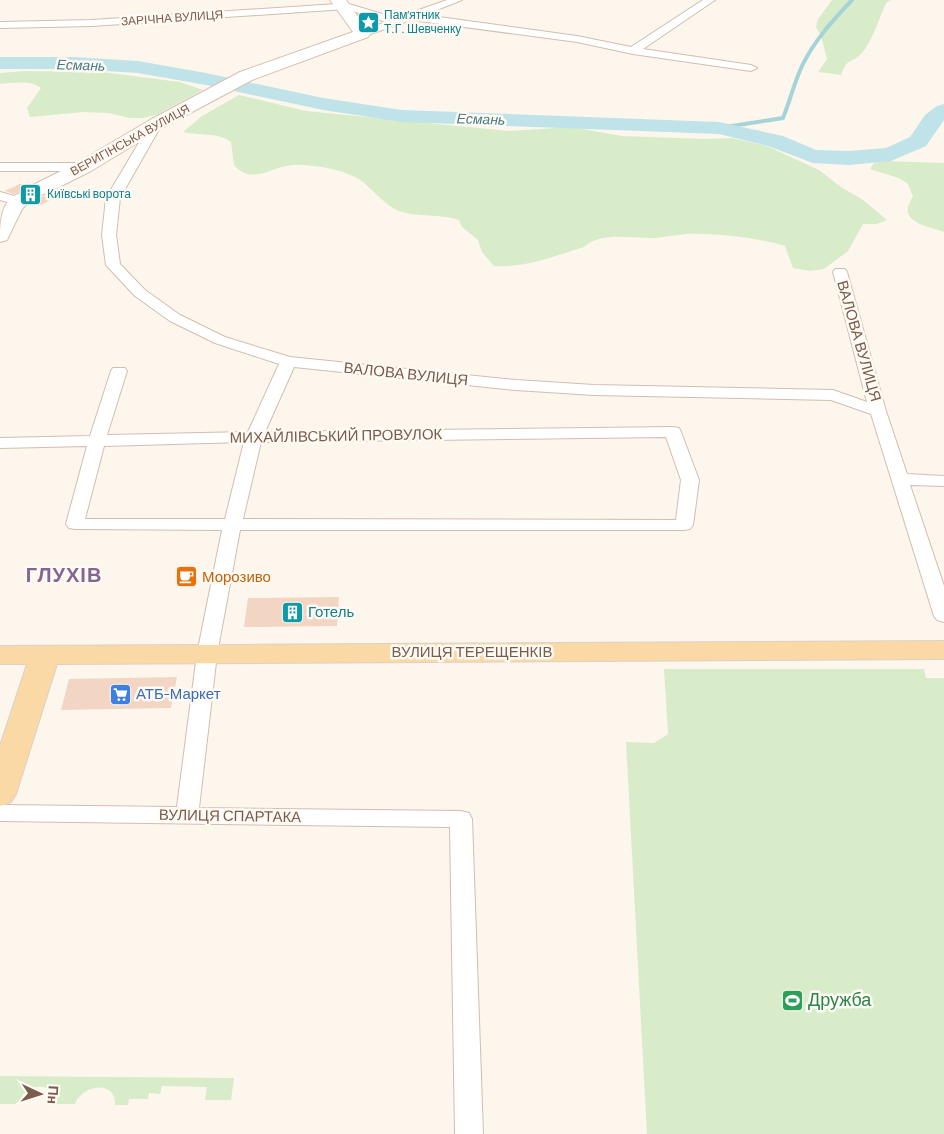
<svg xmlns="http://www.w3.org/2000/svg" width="944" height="1134" font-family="Barlow,sans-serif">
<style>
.green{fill:#d8ecc9}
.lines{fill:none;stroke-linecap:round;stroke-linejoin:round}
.stream{stroke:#a5d3da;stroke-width:4}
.river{fill:#bfe3e8;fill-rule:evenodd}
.building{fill:#f3d5c3}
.street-casing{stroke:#d1beb0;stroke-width:2}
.secondary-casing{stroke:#d6c0b0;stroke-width:2}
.primary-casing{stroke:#dad1cd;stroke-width:2}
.street{fill:#fff;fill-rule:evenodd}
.secondary{fill:#fff;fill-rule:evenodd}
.primary{fill:#fbd9a5;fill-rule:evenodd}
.labels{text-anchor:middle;stroke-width:5;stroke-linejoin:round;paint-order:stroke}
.far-culture-label{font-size:12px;fill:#0d838f;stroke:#fffaf3;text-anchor:start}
.far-street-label{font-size:12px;fill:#7a5c4d;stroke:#fffaf3}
.far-water-label{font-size:14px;font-style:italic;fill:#437c86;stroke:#fffaf3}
.street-label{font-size:15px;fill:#7a5c4d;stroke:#fffaf3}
.food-label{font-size:15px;fill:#c56008;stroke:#fffaf3;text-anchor:start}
.culture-label{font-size:15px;fill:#0d838f;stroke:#fffaf3;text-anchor:start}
.shop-label{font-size:15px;fill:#366cbe;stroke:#fffaf3;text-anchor:start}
.near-leisure-label{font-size:18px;fill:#27864d;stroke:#fffaf3;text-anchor:start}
.district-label{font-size:20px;font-weight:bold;letter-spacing:1px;fill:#846695;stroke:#fffaf3}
</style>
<rect width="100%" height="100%" fill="#fdf6ec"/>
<path class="green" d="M832 0H891L886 3C879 19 873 39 862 53 852 64 848 56 841 75L818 72 827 59 821 36 816 27 818 19Z
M26 71 102 72 180 82 203 90 156 115 143 118H130L108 113 83 112 30 117 27 108 41 88C30 80 13 83 0 84V73Z
M239 95 306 111 509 131 571 127 622 136 705 139 732 138 767 146 819 170 841 187 863 200 887 220 877 224H863L848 251 824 269 810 271 793 268 785 246C761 238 712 233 686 234 676 235 666 237 655 238 633 239 602 231 584 247 554 256 526 268 494 266L482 252 478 240 462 227 459 220C440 213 418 218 399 211 386 206 374 191 363 182 351 173 329 167 313 166 304 165 295 164 286 166 267 170 250 184 234 165L231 142C218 132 199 136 183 132L202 116Z
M885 161 944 163V232C934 228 905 224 908 208 908 205 911 200 913 197L908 184 899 178 870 169 874 163Z
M664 669H924L926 678H944V1134H647L626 742 654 743 668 734Z
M0 1076 234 1078 231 1100H205L207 1087 162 1086 160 1094 149 1093 148 1099H129L128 1105H115C116 1079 82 1085 75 1104H55V1094C43 1080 23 1088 18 1104H0Z"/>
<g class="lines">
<path class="stream" d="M719 128 783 118C790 101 794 83 802 66 814 41 833 20 852 0"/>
<path class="river" d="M0 57H72L138 61 206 73 323 98 402 110 719 122 783 136 816 150 849 151 886 148 910 137 925 115 937 106 944 104V120L926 146 891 161 849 165 813 163 768 146 719 134 402 122 323 110 206 85 138 73 72 69H0Z"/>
</g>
<path class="building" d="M20 184 30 186 28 189 32 195 41 197 52 193 60 195 41 205 31 202 33 199 29 193 22 191 14 194 5 191Z
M339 597 337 626 244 627 248 598Z
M177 677 171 708 61 710 69 679Z"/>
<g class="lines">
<defs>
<path id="street" d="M447 0H462L424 15 577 36 631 47 703 0H715L643 49 751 65 757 68 751 71 633 54 577 42 411 20 362 37 357 34 358 32 386 22 346 9 92 26 0 28V22L92 20 337 4 342 2 396 18Z
M156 120 162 124 120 198 116 235 120 264 145 290 180 315 225 337 290 357 516 380 594 385 833 390 867 402 833 272 835 269H845L847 272 886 411 907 474 944 476V486L910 485 944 586V622L937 620 934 616 871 414 831 400 594 395 516 390 294 367 265 432 673 427 679 428 681 432 699 480 693 525 690 529 684 530H240L217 654 199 808 461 811 469 813 472 819 483 1134H455L450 827 0 821V805L177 807 197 654 222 530 75 529 69 528 66 524 87 446 0 448V438L90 436 111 371 113 368H125L127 371 107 435 248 432 279 364 215 343 170 321 135 296 106 265 102 235 106 198 150 124ZM666 437 681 480 676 520 243 519 261 442ZM244 442 225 519H85L104 446Z
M0 163H84L90 167 84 171H0Z
M0 192 22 198 24 201 17 205 0 200Z"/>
<path id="secondary" d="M330 0H346L370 34 368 37 252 80 162 128 91 171 47 193 40 195 33 193 30 189 33 185 77 163 150 120 240 72 353 32Z
M21 193 28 195 31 199 22 209 7 240 0 242C0 223 0 199 21 193Z"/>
<path id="primary" d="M944 641V659L57 664 16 794 11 802 0 806V746L27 664H0V646Z"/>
</defs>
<use href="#street" class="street-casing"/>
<use href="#secondary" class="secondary-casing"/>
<use href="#primary" class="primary-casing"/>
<use href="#street" class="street"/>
<use href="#secondary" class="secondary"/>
<use href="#primary" class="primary"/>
</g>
<defs>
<symbol id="sight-square" viewBox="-11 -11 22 22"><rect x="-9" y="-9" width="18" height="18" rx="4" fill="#0f9aa8" stroke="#fffaf3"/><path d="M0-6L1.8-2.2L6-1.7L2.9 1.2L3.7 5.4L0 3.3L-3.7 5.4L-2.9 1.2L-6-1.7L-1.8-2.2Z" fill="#fff"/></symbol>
<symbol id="building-square" viewBox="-11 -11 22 22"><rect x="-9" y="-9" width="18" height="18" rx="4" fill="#0f9aa8" stroke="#fffaf3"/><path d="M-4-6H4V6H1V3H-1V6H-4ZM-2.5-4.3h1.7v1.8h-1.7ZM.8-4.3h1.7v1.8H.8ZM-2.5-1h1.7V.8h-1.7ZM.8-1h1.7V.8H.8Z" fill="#fff"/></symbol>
<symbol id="cafe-square" viewBox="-11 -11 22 22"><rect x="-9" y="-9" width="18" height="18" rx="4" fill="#e8710a" stroke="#fffaf3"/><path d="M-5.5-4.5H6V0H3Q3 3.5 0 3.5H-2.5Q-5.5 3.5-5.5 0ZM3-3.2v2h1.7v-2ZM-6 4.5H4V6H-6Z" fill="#fff"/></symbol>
<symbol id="supermarket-square" viewBox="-11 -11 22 22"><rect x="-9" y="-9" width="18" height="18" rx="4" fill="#3f7fe0" stroke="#fffaf3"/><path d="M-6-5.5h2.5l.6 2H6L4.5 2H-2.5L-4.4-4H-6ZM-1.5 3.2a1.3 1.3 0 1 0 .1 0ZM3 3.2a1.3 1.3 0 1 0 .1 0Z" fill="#fff"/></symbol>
<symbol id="stadium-square" viewBox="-11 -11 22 22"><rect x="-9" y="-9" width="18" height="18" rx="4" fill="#2e9e5b" stroke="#fffaf3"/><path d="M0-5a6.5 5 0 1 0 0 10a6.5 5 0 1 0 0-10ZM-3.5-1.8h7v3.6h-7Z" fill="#fff"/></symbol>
</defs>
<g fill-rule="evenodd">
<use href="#sight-square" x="356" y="10" width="25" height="25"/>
<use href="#building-square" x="18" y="182" width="25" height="25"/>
<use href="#cafe-square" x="174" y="564" width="25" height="25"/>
<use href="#building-square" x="280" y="600" width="25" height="25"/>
<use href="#supermarket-square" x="108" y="682" width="25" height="25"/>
<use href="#stadium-square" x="780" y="988" width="25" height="25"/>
</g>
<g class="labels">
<g class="far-culture-label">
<text x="384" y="19">Пам’ятник<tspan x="384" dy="14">Т.Г. Шевченку</tspan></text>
<text x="47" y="198">Київські ворота</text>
</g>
<g class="far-street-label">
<text transform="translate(172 18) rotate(-4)" y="4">ЗАРІЧНА ВУЛИЦЯ</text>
<text transform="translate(130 140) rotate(-29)" y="4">ВЕРИГІНСЬКА ВУЛИЦЯ</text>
</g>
<g class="far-water-label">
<text transform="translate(81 65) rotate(2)" y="5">Есмань</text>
<text transform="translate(481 119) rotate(2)" y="5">Есмань</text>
</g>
<g class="street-label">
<text transform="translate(859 341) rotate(74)" y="5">ВАЛОВА ВУЛИЦЯ</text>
<text transform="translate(406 374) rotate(6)" y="5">ВАЛОВА ВУЛИЦЯ</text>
<text transform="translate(336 436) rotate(-1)" y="5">МИХАЙЛІВСЬКИЙ ПРОВУЛОК</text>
<text x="472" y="657">ВУЛИЦЯ ТЕРЕЩЕНКІВ</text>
<text transform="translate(230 816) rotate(1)" y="5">ВУЛИЦЯ СПАРТАКА</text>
</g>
<g class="food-label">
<text x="202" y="582">Морозиво</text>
</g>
<g class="culture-label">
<text x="308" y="617">Готель</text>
</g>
<g class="shop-label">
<text x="136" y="699">АТБ-Маркет</text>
</g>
<g class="near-leisure-label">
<text x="808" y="1006">Дружба</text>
</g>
<g class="district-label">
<text x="64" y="582">ГЛУХІВ</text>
</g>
</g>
<g transform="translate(40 1094) rotate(94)" stroke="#fffaf3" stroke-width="4" paint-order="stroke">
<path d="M0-4L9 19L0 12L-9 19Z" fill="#7a5c4d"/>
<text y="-8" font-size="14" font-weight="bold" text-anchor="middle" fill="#7a5c4d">Пн</text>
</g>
</svg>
